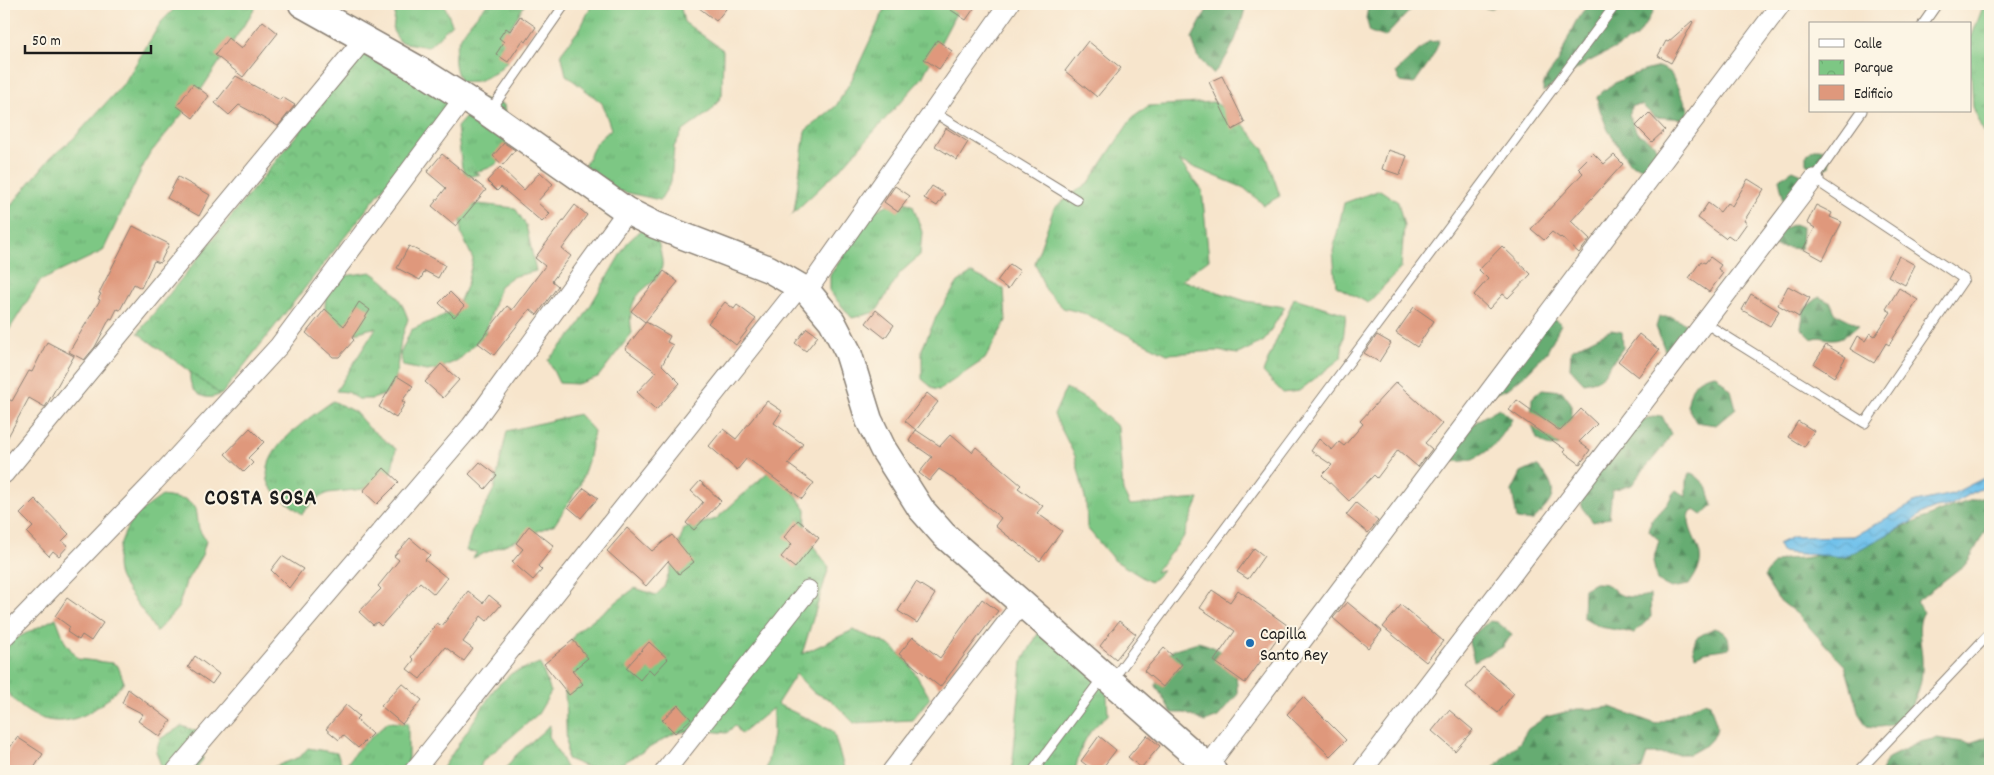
<svg xmlns="http://www.w3.org/2000/svg" width="1994" height="775" font-family="Dekko,sans-serif">
<style>
.grass{fill:url(#grass-tufts);stroke:#4c7250}
.forest{fill:url(#forest-firs);stroke:#416447}
.park{fill:url(#park-crowns);stroke:#4c7250}
.water{fill:url(#water-waves);stroke:#466e84}
.building{fill:#df987c}
.lines{fill:none;stroke-linecap:round;stroke-linejoin:round}
.lane-casing{stroke:#8a8074;stroke-width:11}
.street-casing{stroke:#8a8074;stroke-width:21}
.secondary-casing{stroke:#8a8074;stroke-width:29}
.lane{stroke:#fff;stroke-width:9}
.street{stroke:#fff;stroke-width:19}
.secondary{stroke:#fff;stroke-width:26}
.poi-dot{fill:#1f6fb2;stroke:#fcf5e5;stroke-width:2}
.labels{text-anchor:middle;stroke-width:4;stroke-linejoin:round;paint-order:stroke}
.poi-label{font-size:18px;fill:#1c1c1c;stroke:#fcf5e5;text-anchor:start}
.district-label{font-size:22px;font-weight:bold;letter-spacing:1px;fill:#1c1c1c;stroke:#fcf5e5}
</style>
<defs>
<pattern id="grass-tufts" width="24" height="20" patternUnits="userSpaceOnUse" patternTransform="scale(1.25)"><rect width="24" height="20" fill="#7dc784"/><path d="M3 7l-1-3M5 7V3M7 7l1-3M15 17l-1-3M17 17v-4M19 17l1-3" fill="none" stroke="#6baa71"/></pattern>
<pattern id="forest-firs" width="22" height="20" patternUnits="userSpaceOnUse" patternTransform="scale(1.25)"><rect width="22" height="20" fill="#66ac72"/><path d="M5 1l3.5 6h-7zM16 11l3.5 6h-7z" fill="#538b5d"/></pattern>
<pattern id="park-crowns" width="20" height="18" patternUnits="userSpaceOnUse" patternTransform="scale(1.25)"><rect width="20" height="18" fill="#7dc784"/><path d="M2 6a3 3 0 1 1 6 0M12 15a3 3 0 1 1 6 0" fill="none" stroke="#6baa71"/></pattern>
<pattern id="water-waves" width="16" height="10" patternUnits="userSpaceOnUse" patternTransform="scale(1.25)"><rect width="16" height="10" fill="#6fc1eb"/><path d="M0 5q4-4 8 0t8 0" fill="none" stroke="#60a5c9"/></pattern>
</defs>
<rect width="100%" height="100%" fill="#fcf5e5"/>
<filter id="ink" filterUnits="userSpaceOnUse"><feTurbulence type="fractalNoise" baseFrequency=".02" numOctaves="2"/><feDisplacementMap in="SourceGraphic" scale="10" xChannelSelector="R" yChannelSelector="G"/><feConvolveMatrix kernelMatrix="1 2 1 2 8 2 1 2 1" color-interpolation-filters="sRGB"/></filter>
<filter id="wash" filterUnits="userSpaceOnUse"><feTurbulence type="fractalNoise" baseFrequency=".0096" numOctaves="4" result="noise"/><feDisplacementMap in="SourceGraphic" scale="20" xChannelSelector="R" yChannelSelector="G"/><feGaussianBlur stdDeviation="1.12" result="paint"/><feColorMatrix in="noise" values="0 0 0 0 0 0 0 0 0 0 0 0 0 0 0 0 0 1.4 0 .05"/><feComposite in="paint" operator="in"/></filter>
<g filter="url(#wash)">
<rect width="100%" height="100%" fill="#f7e5cc"/>
<path class="grass" d="M179 4H255L256 7 197 96 148 156 103 251 40 281 4 338V214L51 157 73 139 125 82 161 22Z
M396 4H444L452 24 428 47 400 42 393 31Z
M487 4H525L509 30 506 63 495 73 478 81 458 82 460 80C444 48 467 27 487 4Z
M592 4H680L684 22 723 50 722 95 712 110 682 132 674 147 671 182 660 200 615 190 583 169 596 143 611 129 602 103 566 75 561 53 581 27Z
M887 4H961L922 78 843 166 788 218 794 212 805 131 836 106 852 79Z
M1984 4H1990V147L1973 107 1970 58V41Z
M482 99 504 105C507 138 516 166 473 172L480 174 468 177 462 168 457 127Z
M1214 102 1238 118 1264 149 1280 196 1264 205 1244 188 1179 161 1202 190 1209 259 1181 280 1246 301 1285 307 1264 341 1238 354 1217 351 1167 354 1083 313 1063 308 1045 289 1035 263 1054 208 1090 181 1132 118 1149 106Z
M1380 190 1398 202 1404 226 1401 268 1368 303 1336 286 1333 251 1344 203Z
M900 199 913 206 922 232 920 255 900 273 876 312 852 318 830 292V275L874 211Z
M478 204 515 208 526 225 536 271 512 277 500 286 485 334 460 359 439 369 427 371 403 366 400 354 411 330 451 312 458 305 467 284 473 259 461 233V207Z
M641 230 657 236C658 244 663 258 662 266 660 279 651 282 643 290 630 301 629 317 632 333L598 377 577 384 559 383 548 360 576 330 627 243Z
M371 272C390 284 401 298 408 319L401 340 395 382 384 395 372 399H358L348 392 336 391 376 328C367 328 360 333 353 333 343 333 331 316 325 309L326 283 338 277Z
M972 273 1004 289 1006 321 985 359 939 390 934 389 922 379V349L937 315 958 282Z
M1294 298 1346 314 1341 358 1299 391 1283 393 1263 372Z
M198 355 222 393C207 404 188 393 190 374 190 368 195 361 198 355Z
M1066 388 1089 401 1118 427 1123 491 1130 505 1199 499 1183 538 1155 572 1163 571 1150 582 1114 560 1087 528 1086 502 1075 456 1054 415Z
M333 401 355 412 369 428 396 449 391 474 376 484 363 489 328 493 316 499 302 514C293 506 276 496 270 486 254 452 311 417 333 401Z
M579 414 594 431 588 461 580 485 555 524 473 558 477 552 466 551 472 531 494 489 507 431Z
M768 472 783 477 806 510 805 535 829 567 802 654 853 630 890 645 909 663 930 698 912 720 854 723 831 700 813 692 796 674 777 704 833 731 845 771H766L773 735V708L741 734 735 725 727 733 699 730 675 733 623 763 592 769 567 759 564 654 576 632 635 588 656 595 664 587 684 529 716 519Z
M162 496 186 500 196 508 199 529 206 541 202 555 186 582 178 608 156 632C146 613 131 598 121 580 111 562 122 533 134 518 141 510 153 503 162 496Z
M56 618 65 642 78 659 112 663 118 666 124 682C97 714 59 738 20 706 14 701 10 694 4 689V656L11 641Z
M1044 623 1080 647 1105 657 1108 715C1086 732 1081 745 1075 771H1012L1022 662Z
M540 663 551 692 538 714 482 762 479 771H441L495 688 512 673Z
M388 722 408 723V771H350L347 764 356 751Z
M550 725 549 736 568 771H504L514 757Z
M182 726 199 732 203 759 195 771H163L156 752 160 739Z
M308 748 337 753 345 771H263L300 757Z"/>
<path class="forest" d="M1210 4H1246C1240 31 1232 54 1213 74L1197 56 1192 38Z
M1366 4H1416L1385 37 1370 32 1366 18 1368 8Z
M1467 4H1497L1491 9Z
M1590 4H1651L1653 12 1637 37 1588 62 1543 92C1542 77 1554 71 1560 58 1569 38 1573 19 1590 4Z
M1439 41C1434 59 1424 68 1414 84L1400 82 1396 72 1428 42Z
M1660 67 1670 72 1689 110 1686 119 1654 117 1642 105 1632 106 1629 115 1637 133 1652 142 1666 160 1657 174 1629 163 1608 130 1598 105 1597 97C1613 80 1637 72 1660 67Z
M1813 149H1824L1830 153 1829 166 1818 173 1806 163V156Z
M1793 170 1809 177 1784 202 1779 179Z
M1794 224 1802 227 1801 249 1770 246 1771 234Z
M1819 297 1831 303 1835 313 1859 325C1852 331 1842 340 1831 339 1823 339 1821 335 1812 339L1801 328 1804 309Z
M1659 317H1672L1692 327 1680 349 1666 353 1656 327Z
M1542 320H1556L1561 324 1547 352 1528 372 1509 388 1485 398 1480 384C1501 362 1516 336 1542 320Z
M1611 330 1622 332 1623 348 1600 379 1584 383 1570 368 1571 350Z
M1715 374 1731 390 1736 408 1716 425 1696 422 1687 406C1692 386 1693 378 1715 374Z
M1542 389 1562 391 1571 403V414L1576 420 1561 445 1550 447 1537 439 1531 423 1532 398Z
M1499 408 1512 419C1500 442 1480 465 1452 461L1442 451 1480 419Z
M1662 416 1671 434C1661 453 1644 467 1632 485L1612 490 1609 518 1593 522 1583 509 1576 486 1636 425 1647 418Z
M1534 467H1538C1562 492 1553 501 1532 521L1517 519 1512 491 1521 473Z
M1693 473 1707 486 1713 506 1702 515 1695 510 1690 513C1684 531 1706 548 1699 567 1697 573 1692 580 1689 585L1671 588 1657 581 1653 561 1659 540 1649 531C1653 509 1657 518 1667 504 1671 499 1671 494 1676 490L1686 497V481L1689 474Z
M1990 496V522L1968 562 1916 602 1924 612C1915 625 1922 645 1922 661 1923 681 1918 699 1905 714 1895 726 1882 729 1867 726L1859 714 1845 666 1797 614 1778 599 1764 577C1781 550 1787 563 1813 556 1838 550 1865 543 1890 533 1923 519 1954 503 1990 496Z
M1595 583C1616 583 1610 592 1624 596 1633 598 1641 597 1650 595L1651 617 1634 633 1600 627 1583 617 1584 589Z
M1489 621 1497 622 1512 634 1503 647 1474 661 1468 639Z
M1714 628C1725 632 1730 636 1729 648L1705 652 1695 656 1693 647 1696 638Z
M1198 642C1229 650 1238 663 1237 695L1218 717 1205 722 1185 713H1172L1156 686 1159 660 1175 649Z
M1704 702 1710 704 1717 727 1715 735 1706 745 1690 754H1647L1641 771H1490L1520 742 1528 729 1546 717 1577 709H1594L1610 707 1656 724Z
M1990 736V771H1881L1888 758 1920 742 1937 738 1969 743Z"/>
<path class="park" d="M363 52 450 103 221 395 138 333Z"/>
<path class="water" d="M1990 475V483L1949 506 1936 508 1923 513 1911 522 1845 557 1789 553 1781 552 1778 544 1792 537 1854 536 1916 502 1952 494Z"/>
<g id="blocks">
<path class="building" d="M694 4H730L716 21Z
M942 4H977L966 20Z
M520 16 536 27 526 42 523 40 508 62 496 54 504 42 499 38 506 28 510 31Z
M263 21 278 33 243 77 215 55 228 38 241 49Z
M1692 21 1693 22 1671 63 1658 56 1666 41 1668 42Z
M937 40 952 51 939 69 924 59Z
M1088 41 1121 68 1097 97 1065 71Z
M236 76 280 100 282 97 295 105 278 126 239 105 229 115 215 103Z
M1222 76 1245 123 1232 130 1209 82Z
M193 84 209 96 193 118 177 106Z
M1649 113 1665 130 1652 142 1636 126Z
M946 128 968 142 957 160 935 146Z
M504 143 515 150 503 165 493 156Z
M1388 150 1407 156 1400 175 1382 169Z
M1593 153 1604 164 1614 155 1623 164 1571 221 1590 239 1579 253 1561 237 1560 238 1552 232 1544 240 1531 229 1583 173 1578 168Z
M442 154 486 190 456 226 432 206 446 188 427 172Z
M500 167 524 190 540 172 553 184 537 202 550 214 542 222 501 187 497 191 487 181Z
M178 177 210 195 199 216 167 198Z
M1748 179 1764 189 1744 221 1747 223 1735 240 1728 235 1725 238 1698 218 1708 203 1720 212 1727 203 1732 206Z
M895 186 910 196 898 212 884 202Z
M932 186 945 194 937 206 924 198Z
M575 205 587 215 562 249 571 256 552 281 558 286 537 315 530 309 494 355 478 343 507 306 512 310 545 266 535 258Z
M1816 205 1832 213 1830 217 1842 222 1823 260 1803 249 1815 228 1807 223Z
M133 226 169 244 160 263 154 261 141 288 134 284 120 310 117 309 112 319 110 318 95 347 84 360 69 352 100 300 98 299 101 294 99 293Z
M409 246 445 265 438 278 425 271 420 280 397 268Z
M1502 246 1531 274 1508 298 1503 294 1489 309 1474 295 1488 279 1479 270Z
M1899 256 1915 265 1905 285 1888 276Z
M1710 257 1721 265 1718 269 1723 273 1709 292 1689 278 1701 261 1705 263Z
M1010 264 1020 271 1008 289 997 281Z
M664 271 678 282 645 322 631 311Z
M1788 286 1810 298 1799 317 1778 305Z
M1899 288 1918 300 1889 345 1886 343 1874 363 1850 349 1857 336 1865 341 1870 333 1875 336 1891 312 1886 309Z
M450 292 464 306 454 317 439 303Z
M1751 294 1779 311 1770 326 1742 310Z
M359 302 370 310 352 338 354 340 339 357H333L306 333 325 309 344 326Z
M725 302 734 309 737 305 756 319 736 345 708 323Z
M1414 307 1434 321 1417 347 1396 333Z
M876 310 894 325 885 338 866 323Z
M646 322 670 336 667 342 673 345 662 365 680 383 656 410 637 392 656 372 625 349Z
M807 328 818 336 806 351 795 343Z
M1639 334 1659 350 1638 377 1618 361Z
M1377 335 1391 343 1379 362 1364 353Z
M47 342 74 356 47 404 45 407 29 398 4 444V397L12 401 29 371 32 372Z
M1826 345 1846 357 1834 377 1814 364Z
M441 364 459 380 443 398 425 382Z
M397 376 413 386 402 401 405 403 396 418 379 407Z
M1396 382 1442 424 1425 443 1432 449 1418 467 1398 450 1377 478 1374 475 1349 501 1322 475 1332 465 1311 451 1319 439 1332 450 1339 442 1344 446 1363 424 1360 421Z
M927 393 938 402 916 430 905 421Z
M1517 400 1560 431 1581 409 1597 424 1579 442 1590 450 1580 464 1564 452 1566 450 1509 410Z
M767 401 782 411 774 423 803 444 788 464 814 483 802 499 747 458 737 470 709 446 723 429 736 439Z
M1798 421 1814 431 1804 447 1788 437Z
M250 428 264 442 248 458 253 463 244 472 225 454Z
M916 430 940 446 951 434 972 452 976 447 1021 485 1018 488 1043 506 1037 513 1062 531 1040 561 995 526 1001 518 950 476 939 469 929 481 919 473 932 457 909 441Z
M480 462 497 475 485 489 469 474Z
M384 468 399 482 377 504 363 491Z
M700 481 721 501 694 530 686 523 703 502 691 491Z
M584 488 598 498 581 518 568 507Z
M35 499 69 534 62 541 68 546 59 556 53 551 49 556 27 533 33 527 20 514Z
M1356 503 1378 521 1368 533 1346 515Z
M798 520 819 538 795 568 781 557 792 544 784 537Z
M529 526 554 546 538 566 542 570 533 580 512 562 523 549 516 543Z
M627 528 652 551 672 535 694 562 679 574 668 561 646 586 607 551Z
M410 538 430 555 425 560 447 578 434 594 420 582 381 626 377 622 373 625 359 612 381 589 378 586 399 560 394 556Z
M1254 548 1264 556 1248 579 1237 572Z
M282 556 303 569 289 588 271 570Z
M916 582 935 594 917 623 898 611Z
M1212 590 1230 602 1238 590 1287 625 1245 683 1214 661 1235 631 1200 608Z
M468 591 483 603 489 595 501 605 487 621 481 616 463 642 473 649 464 661 445 647 420 679 407 669 414 660 411 657 437 623 442 626Z
M67 598 103 623 91 641 82 635 79 640 67 632 70 627 55 616Z
M982 599 998 611 940 687 899 654 913 637 940 658Z
M1347 602 1382 631 1368 648 1333 618Z
M1401 605 1443 641 1426 662 1383 627Z
M1119 621 1136 634 1116 659 1100 646Z
M573 640 588 658 572 671 583 684 569 695 544 664Z
M649 642 668 659 654 674 649 669 640 680 626 668Z
M1164 648 1182 664 1163 687 1144 671Z
M195 656 219 674 212 684 188 667Z
M1483 667 1514 693 1498 713 1466 687Z
M402 683 422 700 402 724 381 706Z
M128 689 171 721 160 737 138 721 143 714 122 703Z
M1303 697 1346 740 1330 756 1287 714Z
M346 705 359 716 356 719 372 734 358 748 343 735 339 740 326 729Z
M678 705 691 719 675 733 662 720Z
M1449 710 1473 730 1455 751 1432 731Z
M1147 735 1160 746 1141 768 1128 757Z
M1099 736 1116 750 1100 771H1094L1081 761Z
M17 737 43 754 32 771H4V757Z"/>
</g>
</g>
<g filter="url(#ink)">
<use href="#blocks" fill-opacity="0" stroke="#8a8074" stroke-width="1"/>
<g class="lines">
<defs>
<path id="lane" d="M1923 24 1937 4
M490 111 565 4
M933 112 1077 200
M1705 323 1865 423 1964 279 1814 179 1862 111
M1113 679 1616 4
M1033 771 1103 677
M1859 771 1990 633"/>
<path id="street" d="M807 291 1009 4
M4 474 364 39
M4 637 154 482 279 346 464 98
M176 771 471 426 627 211
M414 771 800 286
M665 771 808 590
M892 771 1022 603
M1204 771 1781 4
M1362 771 1814 179"/>
<path id="secondary" d="M302 4 423 72 488 113 627 211 655 225 769 269 807 291 832 321 848 352 869 420 883 449 921 509 944 535 1213 771"/>
</defs>
<use href="#lane" class="lane-casing"/>
<use href="#street" class="street-casing"/>
<use href="#secondary" class="secondary-casing"/>
<use href="#lane" class="lane"/>
<use href="#street" class="street"/>
<use href="#secondary" class="secondary"/>
</g>
</g>
<circle class="poi-dot" cx="1250" cy="643" r="5"/>
<g class="labels">
<g class="poi-label">
<text x="1260" y="639">Capilla<tspan x="1260" dy="21">Santo Rey</tspan></text>
</g>
<g class="district-label">
<text x="261" y="504">COSTA SOSA</text>
</g>
</g>
<rect width="1994" height="775" fill="none" stroke="#fcf5e5" stroke-width="20"/>
<rect x="1809" y="22" width="162" height="90" fill="#fcf5e5" stroke="#a29e95"/>
<rect x="1819" y="39" width="25" height="8" fill="#ffffff" stroke="#a29e95"/>
<text x="1854" y="48" font-size="15" fill="#1c1c1c">Calle</text>
<rect x="1819" y="60" width="25" height="15" fill="url(#park-crowns)" stroke="#a29e95"/>
<text x="1854" y="72" font-size="15" fill="#1c1c1c">Parque</text>
<rect x="1819" y="85" width="25" height="15" fill="#df987c" stroke="#a29e95"/>
<text x="1854" y="98" font-size="15" fill="#1c1c1c">Edificio</text>
<path d="M25 45v8h126v-8" fill="none" stroke="#1c1c1c" stroke-width="2.5"/>
<text x="32" y="45" font-size="15" fill="#1c1c1c" stroke="#fcf5e5" stroke-width="4" paint-order="stroke">50 m</text>
</svg>
